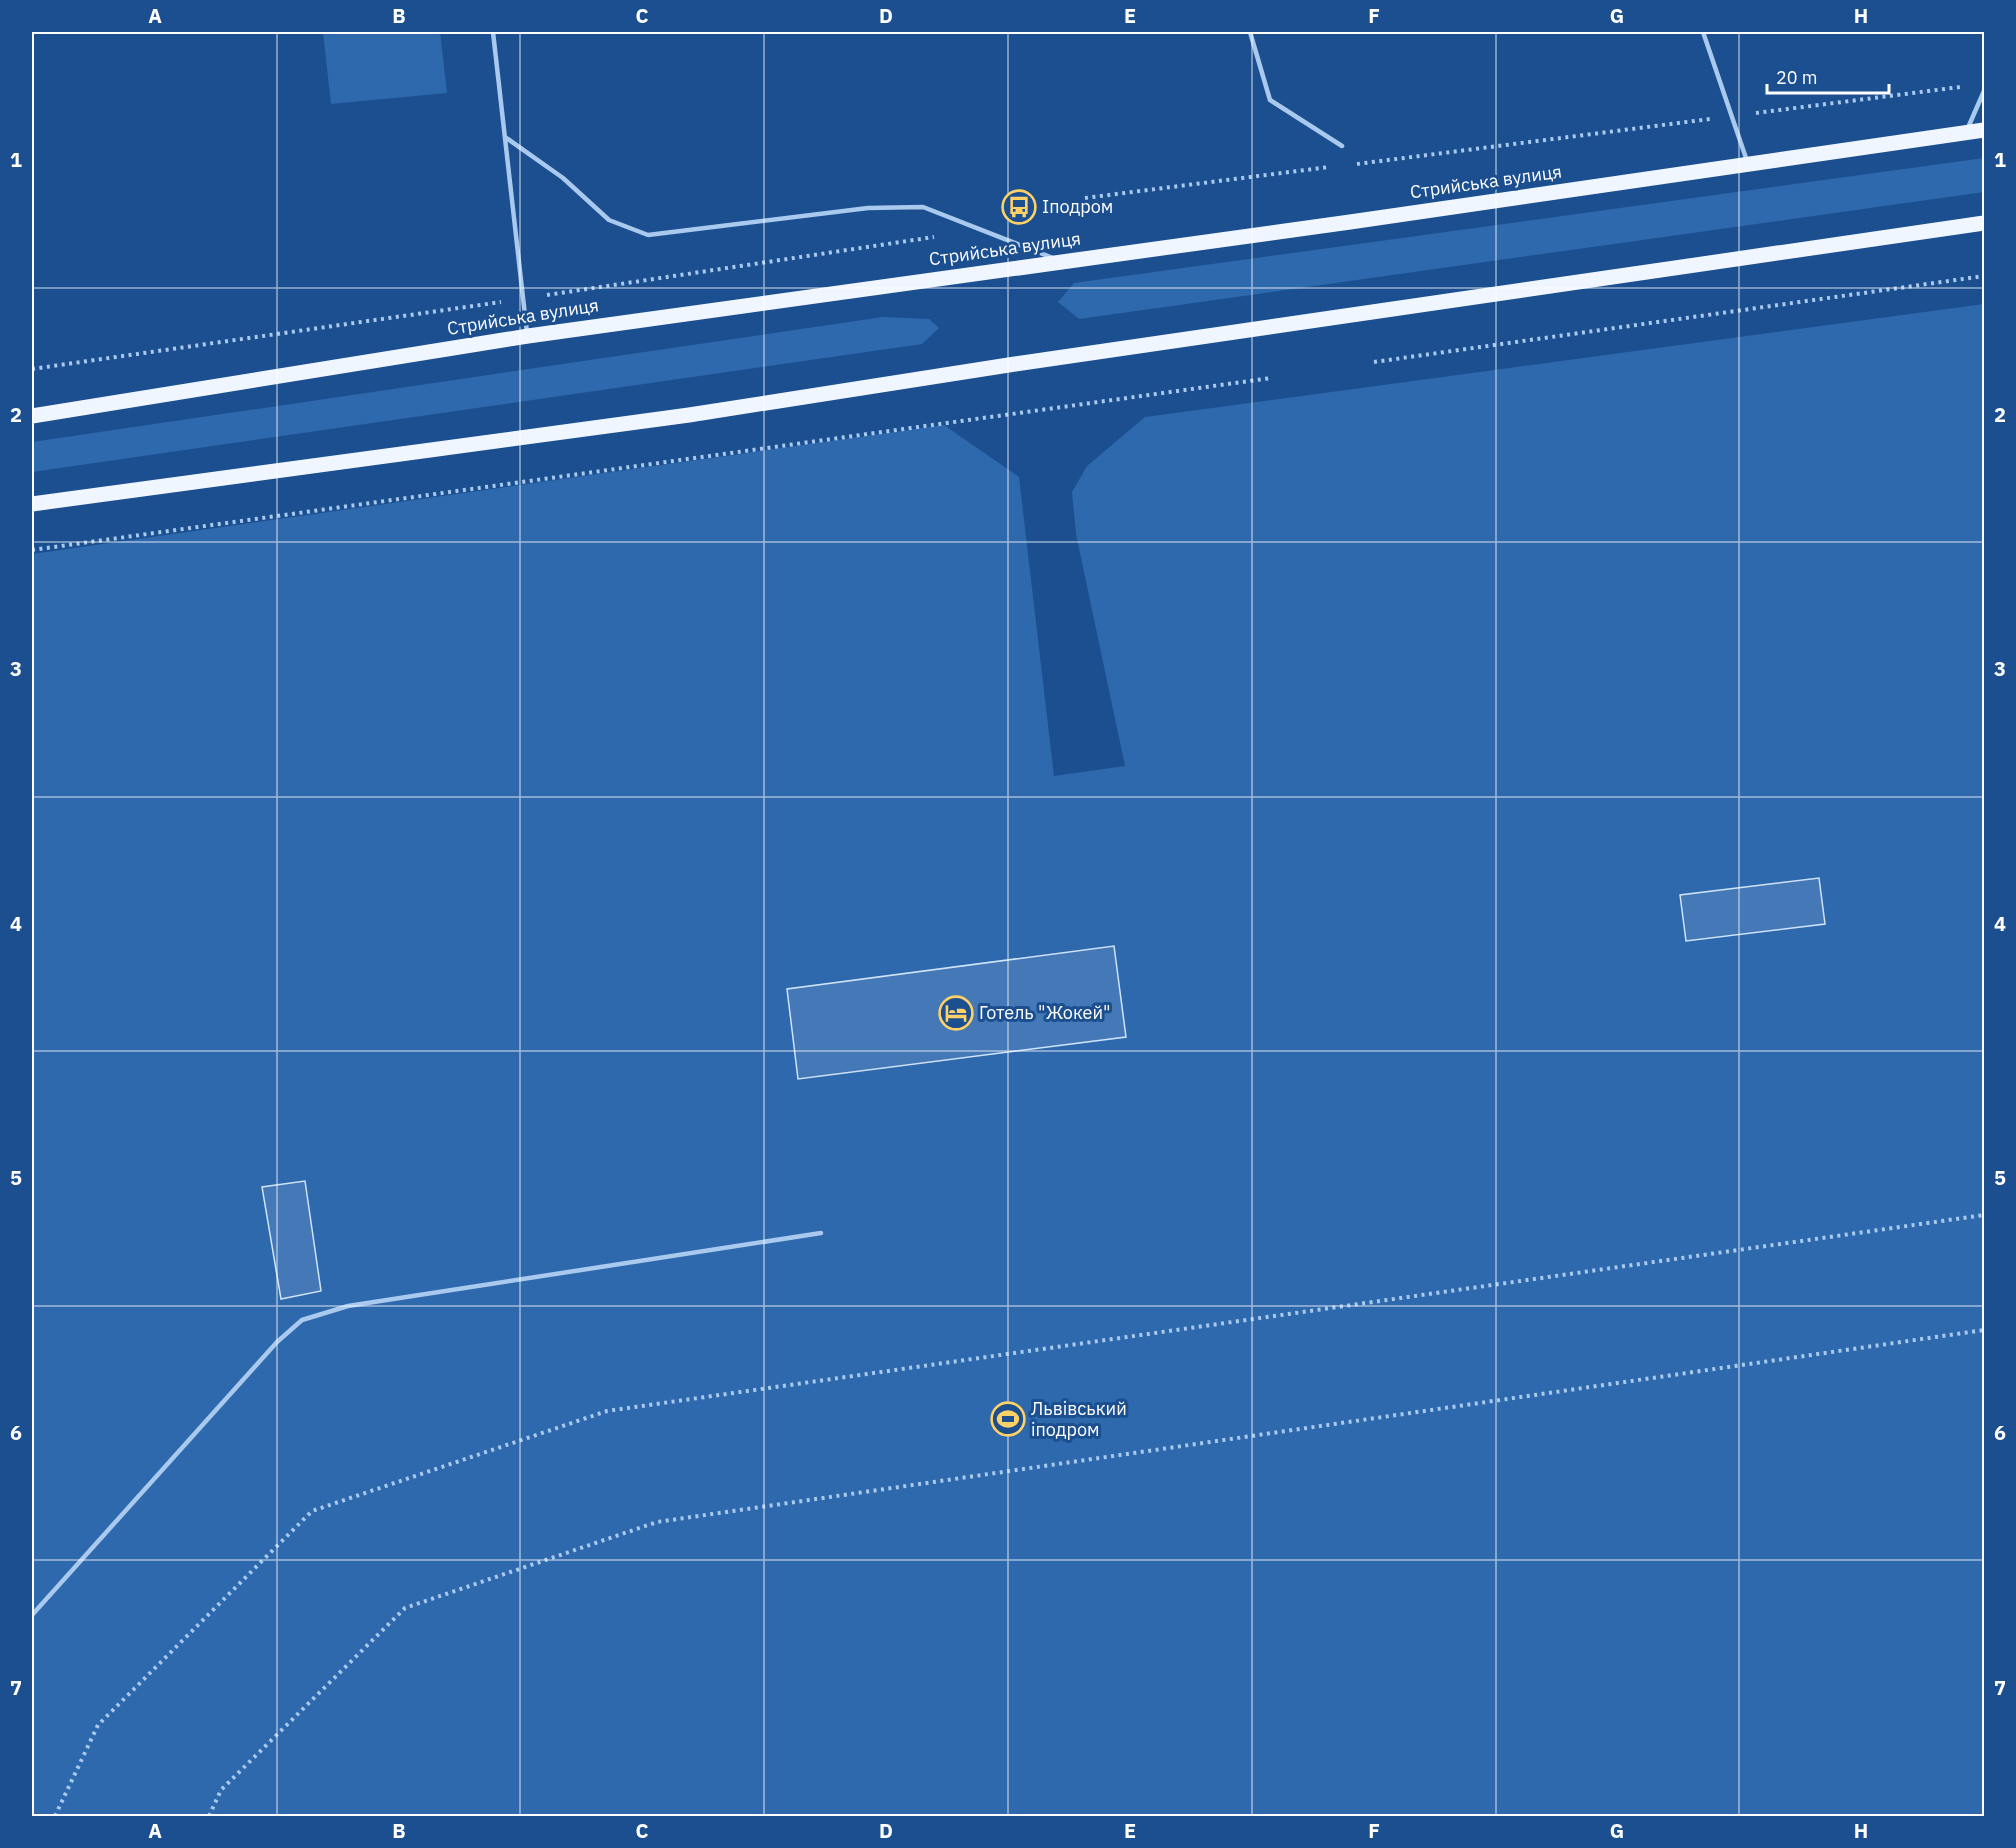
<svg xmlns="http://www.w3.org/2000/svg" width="2016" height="1848" font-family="'IBM Plex Sans',sans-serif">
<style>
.green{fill:#2e69ad}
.building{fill:#4478b7;stroke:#cfe3fa;stroke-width:1.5}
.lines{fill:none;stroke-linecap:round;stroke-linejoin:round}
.path{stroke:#a9c9ee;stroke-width:4;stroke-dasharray:3 4.5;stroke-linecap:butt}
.lane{stroke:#a9c9ee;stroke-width:4.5}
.primary{stroke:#f0f6ff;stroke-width:15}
.grid{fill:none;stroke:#fff;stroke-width:1.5;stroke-opacity:0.55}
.labels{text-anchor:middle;stroke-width:6;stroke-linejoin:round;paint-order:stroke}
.street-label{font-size:18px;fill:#fff;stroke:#1b4f8f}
.poi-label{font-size:18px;fill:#fff;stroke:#1b4f8f;text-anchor:start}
.neatline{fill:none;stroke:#fff;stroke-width:2}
.grid-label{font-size:20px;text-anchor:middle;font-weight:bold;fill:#fff}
</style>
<rect width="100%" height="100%" fill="#1b4f8f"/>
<path class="green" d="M323 32H440L447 93 331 104Z
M1984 158V192L1079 319 1058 302 1074 283Z
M1984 304V1816H32V554L944 425 1019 477 1054 776 1125 766 1076 534 1072 492 1087 466 1145 417Z
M883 317 929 319 939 328 922 344 32 472V442Z"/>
<path class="building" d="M1819 878 1825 924 1686 941 1680 895Z
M1114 946 1126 1037 798 1079 787 989Z
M305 1181 321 1291 281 1299 262 1187Z"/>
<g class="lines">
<path class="path" d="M1756 113 1960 87
M1357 164 1710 119
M1085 198 1329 167
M1003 213 1019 207
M547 295 934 237
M1374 362 1984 276
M32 369 501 302
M32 550 1271 378
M55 1816 98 1725 312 1511 607 1411 1984 1215
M209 1816 221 1790 405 1608 657 1522 1984 1330"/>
<path class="lane" d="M493 32 527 333
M1250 32 1270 100 1342 146
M1703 32 1747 161
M1967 130 1984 91
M505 137 563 178 609 220 648 235 868 208 923 207 1053 258
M32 1615 277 1342 302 1320 348 1306 821 1233"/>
<path class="primary" d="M32 416 528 336 1350 222 1984 130
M32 504 689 415 1015 364 1984 223"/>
</g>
<path class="grid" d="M277 32V1816M520 32V1816M764 32V1816M1008 32V1816M1252 32V1816M1496 32V1816M1739 32V1816M32 288H1984M32 542H1984M32 797H1984M32 1051H1984M32 1306H1984M32 1560H1984"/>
<defs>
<symbol id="bus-ring" viewBox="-11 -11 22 22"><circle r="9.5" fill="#1b4f8f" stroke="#ffd166" stroke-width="1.5"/><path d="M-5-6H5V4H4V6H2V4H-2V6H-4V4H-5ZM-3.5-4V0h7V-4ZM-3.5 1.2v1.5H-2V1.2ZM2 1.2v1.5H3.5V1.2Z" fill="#ffd166"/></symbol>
<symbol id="hotel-ring" viewBox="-11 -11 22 22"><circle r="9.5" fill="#1b4f8f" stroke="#ffd166" stroke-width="1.5"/><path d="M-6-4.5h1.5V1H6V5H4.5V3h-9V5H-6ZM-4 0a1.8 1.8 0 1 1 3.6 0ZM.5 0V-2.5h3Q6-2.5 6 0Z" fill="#ffd166"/></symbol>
<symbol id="stadium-ring" viewBox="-11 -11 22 22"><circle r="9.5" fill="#1b4f8f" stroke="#ffd166" stroke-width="1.5"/><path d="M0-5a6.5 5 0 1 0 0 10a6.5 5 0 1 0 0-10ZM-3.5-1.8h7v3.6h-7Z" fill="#ffd166"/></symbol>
</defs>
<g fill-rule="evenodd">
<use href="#bus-ring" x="1000" y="188" width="38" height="38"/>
<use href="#hotel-ring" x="937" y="994" width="38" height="38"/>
<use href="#stadium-ring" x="989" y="1400" width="38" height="38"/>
</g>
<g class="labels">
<g class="street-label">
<text transform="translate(1486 182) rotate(-8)" y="6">Стрийська вулиця</text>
<text transform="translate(1005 249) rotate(-8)" y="6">Стрийська вулиця</text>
<text transform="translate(523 317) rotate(-9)" y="6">Стрийська вулиця</text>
</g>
<g class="poi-label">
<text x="1042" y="213">Іподром</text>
<text x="979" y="1019">Готель "Жокей"</text>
<text x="1031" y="1415">Львівський<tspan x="1031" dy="21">іподром</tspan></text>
</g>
</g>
<rect width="2016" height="1848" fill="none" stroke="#1b4f8f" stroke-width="66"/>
<path d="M1767 84v9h122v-9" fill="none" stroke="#ffffff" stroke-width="3"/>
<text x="1776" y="84" font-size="18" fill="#ffffff" stroke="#1b4f8f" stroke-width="4.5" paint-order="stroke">20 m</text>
<rect x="33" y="33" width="1950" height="1782" class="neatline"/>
<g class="grid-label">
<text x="155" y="23">A</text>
<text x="399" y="23">B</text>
<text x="642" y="23">C</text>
<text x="886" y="23">D</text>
<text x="1130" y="23">E</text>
<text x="1374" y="23">F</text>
<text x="1617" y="23">G</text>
<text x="1861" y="23">H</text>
<text x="16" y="167">1</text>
<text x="2000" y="167">1</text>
<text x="16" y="422">2</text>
<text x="2000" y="422">2</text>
<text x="16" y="676">3</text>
<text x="2000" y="676">3</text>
<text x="16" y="931">4</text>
<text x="2000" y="931">4</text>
<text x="16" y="1185">5</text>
<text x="2000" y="1185">5</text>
<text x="16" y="1440">6</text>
<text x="2000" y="1440">6</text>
<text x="16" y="1695">7</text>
<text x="2000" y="1695">7</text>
<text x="155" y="1838">A</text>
<text x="399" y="1838">B</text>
<text x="642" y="1838">C</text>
<text x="886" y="1838">D</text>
<text x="1130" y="1838">E</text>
<text x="1374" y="1838">F</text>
<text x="1617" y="1838">G</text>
<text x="1861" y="1838">H</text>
</g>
</svg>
